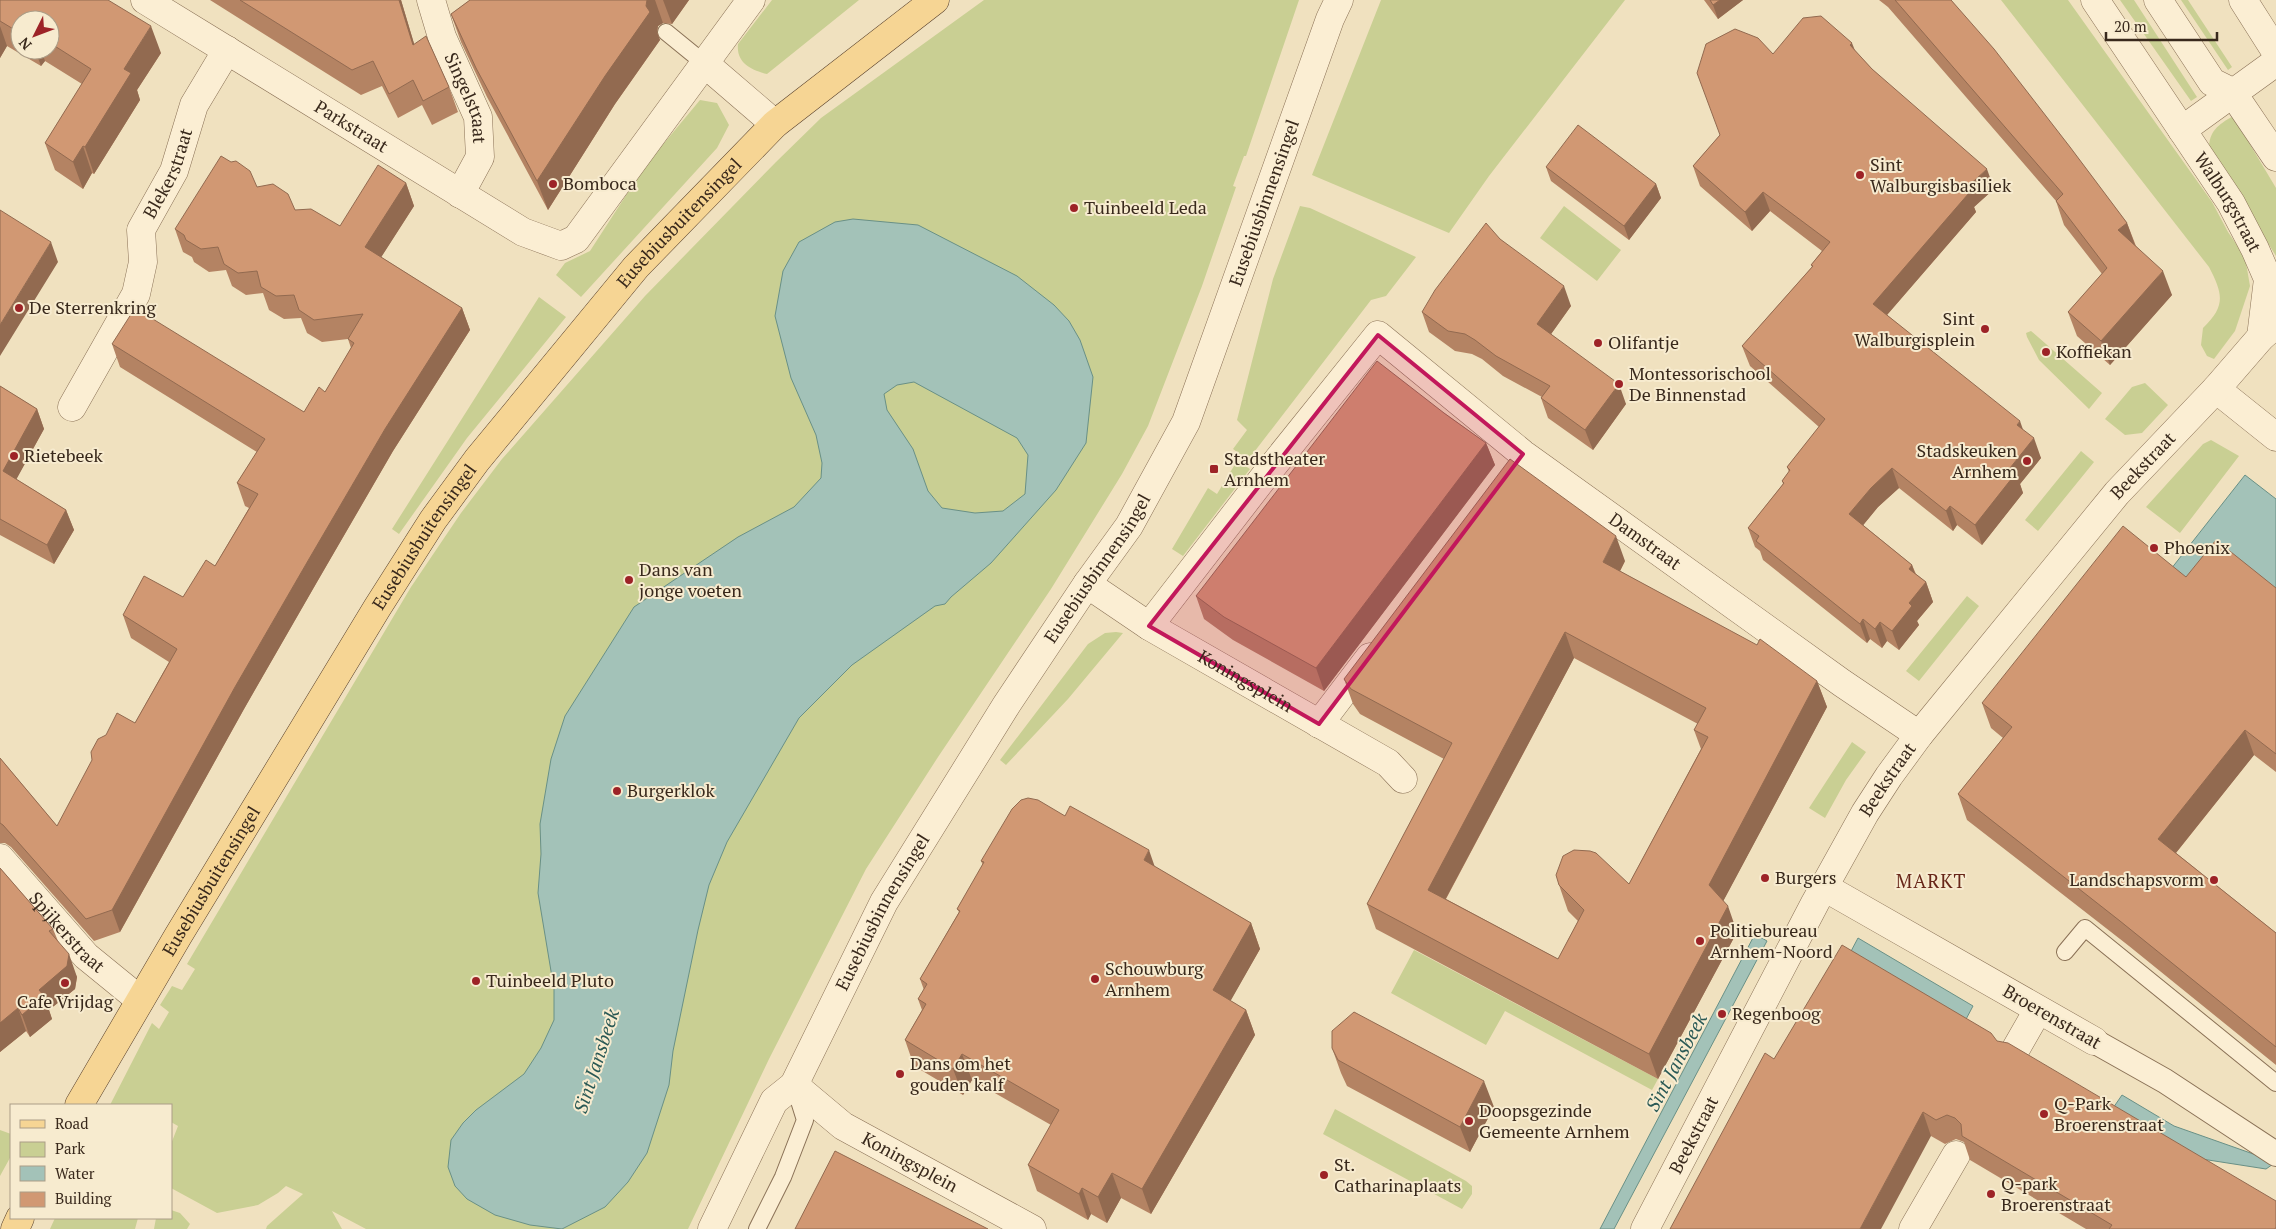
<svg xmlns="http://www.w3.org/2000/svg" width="2276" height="1229" font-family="'PT Serif',serif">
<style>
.green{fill:#c9cf93}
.water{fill:#a3c2b8;stroke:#699086;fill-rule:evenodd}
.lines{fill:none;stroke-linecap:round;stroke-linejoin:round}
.service-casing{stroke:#8a7156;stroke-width:18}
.pedestrian-casing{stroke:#8a7156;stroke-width:26}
.minor-casing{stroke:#8a7156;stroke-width:29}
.tertiary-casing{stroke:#8a7156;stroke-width:29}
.primary-casing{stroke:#573f2b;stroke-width:29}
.service{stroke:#fbeed3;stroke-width:16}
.pedestrian{stroke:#fbeed3;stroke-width:24}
.minor{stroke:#fbeed3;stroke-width:28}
.tertiary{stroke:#fbeed3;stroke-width:28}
.primary{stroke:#f6d594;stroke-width:28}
.wall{fill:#b48363;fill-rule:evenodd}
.shaded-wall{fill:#926a50}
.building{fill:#d19873;stroke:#926a50;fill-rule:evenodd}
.marked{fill:#c2185b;fill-opacity:0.2;stroke:#c2185b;stroke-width:4;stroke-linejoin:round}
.poi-dot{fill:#9d2327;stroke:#f7ebcf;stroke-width:2}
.labels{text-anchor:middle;stroke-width:4;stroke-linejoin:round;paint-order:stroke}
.street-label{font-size:18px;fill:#39291c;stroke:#f7ebcf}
.poi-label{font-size:18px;fill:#39291c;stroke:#f7ebcf;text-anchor:start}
.neighbourhood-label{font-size:19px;letter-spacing:1px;fill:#682719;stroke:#f7ebcf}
.water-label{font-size:19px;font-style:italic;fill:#2a5955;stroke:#f7ebcf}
</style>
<rect width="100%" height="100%" fill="#f0e1bf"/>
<path class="green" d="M772 0H859L767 74C751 70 736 63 738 44Z
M984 0H1299L1246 156H1244L1233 186 1236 187 1202 286 1148 426 1122 474 1051 589 938 757 866 869 769 1059 688 1229H366L332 1211 342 1229H266L267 1226 303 1194 286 1186 278 1193 258 1205 217 1213 171 1188V1144L178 1126 171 1122V1105H110L152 1023 159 1029 169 1012 160 1005 172 986 182 990 195 969 187 964 411 587 461 513 502 459 645 296 776 162 821 118Z
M1381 0H1625L1489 176 1449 233 1312 175Z
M2001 0H2068L2212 202 2228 232 2245 257 2250 286 2235 331 2214 359 2207 356 2201 345 2203 328C2226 306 2223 294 2209 267Z
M2120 0H2134L2197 97 2191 101Z
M2181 0H2188L2232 67 2228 70Z
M700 100 717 103 729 125 717 148 581 297 556 275 565 263 590 251 645 166Z
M2233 116 2276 188V256L2209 149C2209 131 2218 125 2233 116Z
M1300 206 1310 208 1416 257 1386 296 1371 300 1248 460 1233 449 1247 430 1237 420 1273 279Z
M1564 206 1621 250 1597 281 1540 238Z
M539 297 566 317 467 438 399 534 392 529Z
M2031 331 2102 393 2089 409 2039 360 2027 337 2026 333Z
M2145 383 2168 405 2142 433 2125 435 2105 419 2132 387Z
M2211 440 2239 456 2180 533 2146 507 2203 444Z
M2081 451 2094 462 2038 531 2025 520Z
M1237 461 1250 469 1183 556 1172 549 1208 488 1217 494Z
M1967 596 1979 606 1919 681 1906 671Z
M1116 632 1123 633 1068 699 1006 765 1000 760 1088 644 1105 633Z
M1852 742 1866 752 1846 780 1825 818 1809 808Z
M1414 950 1658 1079 1652 1090 1505 1011 1486 1045 1391 993Z
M1335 1109 1466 1181 1472 1186V1194L1462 1209 1323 1134Z
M0 1130 11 1134V1156L0 1176Z
M171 1210 180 1213 190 1224 187 1229H154L156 1218H171Z
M55 1218H138L135 1229H50Z"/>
<path class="water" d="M853 219 918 225 1017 276 1054 305 1069 321 1080 340 1093 377 1086 443 1056 490 991 563 951 597 945 604 935 606 852 665 799 718 727 842 709 885 698 930 673 1051 669 1085 647 1153 628 1182 605 1207 562 1229 530 1225 495 1215 467 1199 455 1186 448 1167 451 1140 463 1123 476 1110 524 1074 541 1048 554 1020V989L538 893 541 854 540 824 551 759 565 716 634 607 738 537 794 507 821 478 822 463 816 435 791 378 775 316 783 271 799 242 835 222ZM914 382 1017 438 1028 455 1025 494 1003 511 975 513 942 508 928 491 913 449 887 410 884 394 897 385Z
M2245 475 2276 499V655L2171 569Z
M1755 934 1767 941 1614 1229H1600Z
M1858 938 1973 1006 1964 1023 1849 955Z
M2122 1095 2174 1126 2276 1162 2266 1169 2189 1157 2111 1111Z"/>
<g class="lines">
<defs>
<path id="service" d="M666 32 704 63
M2065 952 2085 928 2276 1083
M757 1229 783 1177 805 1120 795 1088"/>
<path id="pedestrian" d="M2094 1041 2165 1081 2276 1154"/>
<g id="minor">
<path id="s1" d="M145 0 523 232 561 246 576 239 751 0"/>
<path id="s2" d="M431 0 442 37 478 117 480 157 460 194"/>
<path d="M2243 0 2276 52"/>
<path d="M704 63 775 124"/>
<path d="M2182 130 2276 62"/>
<path id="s3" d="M72 407 136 294 143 262 141 230 174 171 194 105 227 50"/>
<path id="s4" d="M1087 584 1149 626 1388 763 1403 779"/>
<path id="s5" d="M1149 626 1264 477 1378 335 1523 454 1842 683 1919 735"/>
<path d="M1319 724 1370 657"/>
<path id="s6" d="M0 858 86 956 140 1000"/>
<path d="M1824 887 2094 1041"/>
<path d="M2014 1052 2038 1010"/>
<path id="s7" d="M794 1085 843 1126 1032 1229"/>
<path id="s8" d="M1645 1229 1815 903 1865 813 1889 776 1919 735 2117 493 2216 389 2276 437"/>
<path d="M1913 1229 1956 1155"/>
</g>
<g id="tertiary">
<path id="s9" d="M2095 0 2231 203 2255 249 2268 279 2261 337"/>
<path d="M2158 0 2212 82 2232 92 2276 157"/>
<path d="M2216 389 2261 337 2274 326"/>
<path id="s10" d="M712 1229 774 1101 794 1085 884 902 1007 704 1087 584 1129 526 1186 422 1330 19 1339 0"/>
</g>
<g id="primary">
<path id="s11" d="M79 1105 178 936 377 608 433 520 477 460 636 267 775 124 935 0"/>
<path d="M15 1229 20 1218"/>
</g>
</defs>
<use href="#service" class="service-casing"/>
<use href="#pedestrian" class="pedestrian-casing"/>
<use href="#minor" class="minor-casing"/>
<use href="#tertiary" class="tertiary-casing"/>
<use href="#primary" class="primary-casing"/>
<use href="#service" class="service"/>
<use href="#pedestrian" class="pedestrian"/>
<use href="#minor" class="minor"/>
<use href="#tertiary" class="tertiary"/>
<use href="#primary" class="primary"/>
</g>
<path class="wall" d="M0 0 161 53 137 90 140 100 94 174 92 173 83 189 55 170 45 143 82 84 45 61 41 66 7 46 0 58ZM20 20H50V50H20Z
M210 0H401L414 44 449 87 458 112 432 125 422 105 398 118 382 86 361 95Z
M470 0H689L672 24 663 23 658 26 657 32 660 40 615 104 548 210 487 97 461 42 451 14Z
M1704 0H1743L1718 19Z
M1879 0H1951L2127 223 2136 246 2172 295 2110 365 2077 336 2068 312 2102 274 2064 225 2056 201 1888 7Z
M1855 51 1872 69 1994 189 1974 207 1976 212 1887 315 2023 430 2041 458 2020 484 2023 493 1982 545 1957 525 1953 531 1899 488 1878 507 1863 525 1912 565 1916 574 1926 582 1933 602 1917 621 1919 625 1899 650 1887 641 1882 648 1870 639 1867 643 1763 560 1760 551 1755 547 1748 528 1783 484 1782 481 1789 472 1787 467 1819 427 1750 366 1742 346 1812 267 1811 265 1822 251 1770 211 1752 231 1700 186 1693 166 1720 135 1773 54Z
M1546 167 1656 184 1661 198 1629 240 1551 181Z
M406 183 414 206 381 257 462 308 470 330 393 451 317 582 244 709 120 932 94 941 11 847 5 843H0V758L57 826 135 723 169 662 131 638 123 615 183 597 215 566 249 508 245 506 237 483 257 452 120 367 112 344 304 412 325 392 351 348 348 339 322 342 307 333 301 318 284 319 269 310 263 293 246 295 232 286 226 270 209 272 194 262 192 257 183 252 175 229 257 187 295 210 340 226Z
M1500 239 1571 306 1551 334 1626 404 1593 450 1548 418 1541 398 1542 397 1503 376 1482 359 1472 354 1455 351 1429 332 1422 312Z
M0 386 37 409 44 429 16 479 66 510 74 530 54 564 0 535Z
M1444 413 1486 443 1495 465 1324 691 1233 640 1204 619 1196 596Z
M1625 561 1620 571 1817 681 1827 707 1723 901 1737 932 1658 1079 1376 929 1367 904 1444 759 1360 714 1353 704 1344 679ZM1574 658 1698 724 1694 730 1701 749 1629 884 1559 885 1568 911 1578 921 1558 959 1446 899Z
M2186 577 2276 588V772L2254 755 2176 853 2276 933V1065L2129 946 1967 820 1958 794 2003 738 1991 728 1982 703Z
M1065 816 1155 867 1251 923 1260 949 1230 1001 1246 1010 1255 1035 1151 1214 1121 1198 1107 1223 1091 1214 1088 1220 1037 1191 1028 1165 1051 1125 972 1080 963 1095 914 1066 905 1040 922 1010 918 999 924 990 920 979 959 912 957 909 983 865 981 861Z
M0 868 53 929 58 941 77 977 75 989 49 1010 52 1019 30 1037 26 1031 0 1052Z
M1997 1041 2276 1229H2086L1970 1160 1964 1142 1956 1139 1945 1144 1931 1136 1774 1059Z
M1332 1048 1494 1107 1470 1152 1347 1086 1341 1073Z"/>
<path class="shaded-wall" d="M399 0H401L422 70 413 45Z
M647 0H655L663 23 658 26 657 32 660 40 615 104 548 210 537 181 605 76 646 6Z
M663 0H689L672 24Z
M1720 0H1743L1718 19 1713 5Z
M0 26 7 46 0 58Z
M151 26 161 53 137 90 140 100 94 174 85 147 124 69Z
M1852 43 1860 63 1850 45Z
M35 50H41L45 61 41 66Z
M83 146 92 173 83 189 73 162Z
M1987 169 1994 189 1974 207 1976 212 1880 323 1873 304 1965 189Z
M406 183 414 206 373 270 365 247Z
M1656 184 1661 198 1629 240 1624 226Z
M1763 192 1770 211 1752 231 1745 212Z
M2127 223 2136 248 2118 230Z
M51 242 58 262 0 356V325Z
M2163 271 2172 295 2110 365 2101 341Z
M1564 286 1571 306 1544 344 1537 324Z
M462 308 470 330 393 451 317 582 244 709 120 932 112 910 235 687 309 559 385 429Z
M1619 384 1626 404 1593 450 1585 430Z
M37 409 44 429 10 491 3 471Z
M2020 421 2027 441 2017 425Z
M2034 438 2041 458 2020 484 2023 493 1982 545 1975 525 2010 468Z
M1486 443 1495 465 1324 691 1316 668Z
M1892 468 1899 488 1878 507 1856 534 1849 514 1871 488Z
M1950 506 1957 525 1953 531 1946 511Z
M66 510 74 530 54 564 47 545Z
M1616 536 1625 561 1612 587 1603 562Z
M1912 565 1919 585 1909 569Z
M1926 582 1933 602 1917 621 1919 625 1899 650 1892 631 1909 603Z
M1863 619 1870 639 1867 643 1860 624Z
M1880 622 1887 641 1882 648 1875 629Z
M1565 632 1574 658 1437 915 1428 890Z
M1817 681 1827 707 1718 911 1709 885Z
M2245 730 2254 755 2167 864 2158 839Z
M1149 850 1158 876 1144 860Z
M1728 906 1737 932 1658 1079 1649 1054Z
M1251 923 1260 949 1222 1016 1213 990Z
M69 954 77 977 75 989 49 1010 52 1019 30 1037 22 1015 39 990Z
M18 1008 26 1031 0 1052V1023Z
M1246 1010 1255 1035 1151 1214 1142 1189Z
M962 1054 972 1080 963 1095 953 1069Z
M1484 1081 1494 1107 1470 1152 1460 1127Z
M1923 1112 1931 1136 1881 1229H1860Z
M1112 1173 1121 1198 1107 1223 1098 1197Z
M1082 1188 1091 1214 1088 1220 1079 1194Z"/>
<path class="building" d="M0 0H108L151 26 124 69 131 73 85 147 83 146 73 162 45 143 91 69 50 43V20H20V33L0 21Z
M240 0H399L413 45 426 36 449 87 423 101 413 80 389 94 373 61 352 70Z
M470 0H647L646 6 650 12 605 76 537 181 476 68 451 14Z
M1710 0H1720L1713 5Z
M1895 0H1951L1994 49 2070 147 2127 223 2118 230 2163 271 2101 341 2068 312 2107 268 2056 201 2063 194Z
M1821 16 1852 43 1850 45 1872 69 1987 169 1965 189 1969 193 1873 304 2020 421 2017 425 2034 438 2010 468 2016 473 1975 525 1950 506 1946 511 1892 468 1871 488 1849 514 1912 565 1909 569 1926 582 1909 603 1912 606 1892 631 1880 622 1875 629 1863 619 1860 624 1756 541 1759 536 1748 528 1784 483 1782 481 1790 470 1787 467 1825 419 1742 346 1813 266 1811 265 1830 242 1763 192 1745 212 1693 166 1720 135 1697 73 1706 44 1735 29 1758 38 1773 54 1803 18Z
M1578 125 1656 184 1624 226 1546 167Z
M221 156 231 162 236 161 250 171 257 187 273 184 288 194 295 210 311 209 340 226 378 165 406 183 365 247 462 308 385 429 309 559 235 687 112 910 86 919 3 825 0 823V758L57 826 92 760 91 752 98 739 106 735 117 713 135 723 177 649 123 615 144 576 183 597 206 560 215 566 258 494 237 483 265 439 112 344 135 308 304 412 319 387 325 392 354 343 348 339 363 314 314 320 299 310 294 295 276 296 261 287 257 271 238 273 224 264 218 247 201 249 186 240 184 235 175 229Z
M0 210 51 242 0 325Z
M1486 223 1500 239 1564 286 1537 324 1619 384 1585 430 1541 398 1550 386 1496 356 1475 340 1465 334 1448 331 1422 312 1435 290Z
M1377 361 1444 413 1486 443 1316 668 1224 617 1196 596Z
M0 386 37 409 3 471 66 510 47 545 0 519Z
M1510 459 1616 536 1603 562 1757 645 1760 639 1817 681 1709 885 1728 906 1649 1054 1367 904 1452 743 1351 689 1344 679ZM1565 632 1706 708 1694 730 1708 737 1629 884 1596 853 1590 851 1574 850 1563 856 1556 875 1559 885 1584 910 1558 959 1428 890Z
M2123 526 2186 577 2216 540 2276 588V754L2245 730 2158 839 2276 933V1047L2120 921 1958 794 2012 727 1982 703Z
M1028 798 1038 800 1065 816 1070 806 1149 850 1144 860 1251 923 1213 990 1246 1010 1142 1189 1112 1173 1098 1197 1082 1188 1079 1194 1028 1165 1059 1110 962 1054 953 1069 905 1040 926 1004 918 999 927 984 920 979 960 911 957 909 984 862 981 861 1012 809 1021 800Z
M0 868 53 929 49 931 69 954 67 966 39 990 44 996 22 1015 18 1008 0 1023Z
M1842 945 1991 1033 1997 1041 2008 1043 2276 1201V1227L2275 1229H2109L2112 1225 1962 1136 1961 1124 1955 1118 1947 1115 1936 1120 1923 1112 1860 1229H1670L1765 1053 1774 1059Z
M1354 1012 1484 1081 1460 1127 1338 1060 1332 1048V1031Z
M835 1151 988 1229H795Z"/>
<path class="marked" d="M1378 335 1523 454 1319 724 1149 626Z"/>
<g class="poi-dot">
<circle cx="1860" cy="175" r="5"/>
<circle cx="553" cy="184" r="5"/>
<circle cx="1074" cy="208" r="5"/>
<circle cx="19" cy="308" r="5"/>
<circle cx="1985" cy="329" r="5"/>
<circle cx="1598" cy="343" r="5"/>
<circle cx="2046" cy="352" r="5"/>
<circle cx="1619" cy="384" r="5"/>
<circle cx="14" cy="456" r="5"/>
<circle cx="2027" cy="461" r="5"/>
<rect x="1209" y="464" width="10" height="10" rx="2.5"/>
<circle cx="2154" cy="548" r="5"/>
<circle cx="629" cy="580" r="5"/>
<circle cx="617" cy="791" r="5"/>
<circle cx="1765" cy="878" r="5"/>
<circle cx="2214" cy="880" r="5"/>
<circle cx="1700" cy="941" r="5"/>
<circle cx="1095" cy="979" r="5"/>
<circle cx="476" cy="981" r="5"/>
<circle cx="65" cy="983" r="5"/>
<circle cx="1722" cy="1014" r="5"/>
<circle cx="900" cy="1074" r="5"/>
<circle cx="2044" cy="1114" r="5"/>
<circle cx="1469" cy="1121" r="5"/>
<circle cx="1324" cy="1175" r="5"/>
<circle cx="1991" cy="1194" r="5"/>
</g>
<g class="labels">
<g class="street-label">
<text dy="6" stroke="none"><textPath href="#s2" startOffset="105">Singelstraat</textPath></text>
<text dy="6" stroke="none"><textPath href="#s1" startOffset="242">Parkstraat</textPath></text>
<text dy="6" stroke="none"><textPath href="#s3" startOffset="258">Blekerstraat</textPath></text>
<text dy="6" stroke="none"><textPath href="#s10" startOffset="1172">Eusebiusbinnensingel</textPath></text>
<text dy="6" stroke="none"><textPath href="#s9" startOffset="242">Walburgstraat</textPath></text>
<text dy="6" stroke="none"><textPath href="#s11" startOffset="1070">Eusebiusbuitensingel</textPath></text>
<text dy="6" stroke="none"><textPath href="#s8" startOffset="916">Beekstraat</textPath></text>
<text dy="6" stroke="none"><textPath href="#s11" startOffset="665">Eusebiusbuitensingel</textPath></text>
<text dy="6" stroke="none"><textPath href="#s5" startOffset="708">Damstraat</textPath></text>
<text dy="6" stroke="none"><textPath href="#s10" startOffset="768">Eusebiusbinnensingel</textPath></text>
<text dy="6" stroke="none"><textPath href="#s4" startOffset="186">Koningsplein</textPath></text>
<text dy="6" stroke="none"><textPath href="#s8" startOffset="511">Beekstraat</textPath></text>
<text dy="6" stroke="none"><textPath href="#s11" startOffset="260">Eusebiusbuitensingel</textPath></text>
<text dy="6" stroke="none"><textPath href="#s10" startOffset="362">Eusebiusbinnensingel</textPath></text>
<text dy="6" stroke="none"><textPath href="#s6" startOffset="100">Spijkerstraat</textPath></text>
<text transform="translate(2052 1017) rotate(30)" y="6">Broerenstraat</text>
<text dy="6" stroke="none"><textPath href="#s8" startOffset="106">Beekstraat</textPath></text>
<text dy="6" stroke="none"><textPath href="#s7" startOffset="140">Koningsplein</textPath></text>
</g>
<g class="poi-label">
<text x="1870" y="171">Sint<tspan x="1870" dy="21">Walburgisbasiliek</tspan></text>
<text x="563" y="190">Bomboca</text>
<text x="1084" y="214">Tuinbeeld Leda</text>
<text x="29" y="314">De Sterrenkring</text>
<text x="1975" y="325" text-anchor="end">Sint<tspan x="1975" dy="21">Walburgisplein</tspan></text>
<text x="1608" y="349">Olifantje</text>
<text x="2056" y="358">Koffiekan</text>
<text x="1629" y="380">Montessorischool<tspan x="1629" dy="21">De Binnenstad</tspan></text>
<text x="2017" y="457" text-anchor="end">Stadskeuken<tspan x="2017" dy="21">Arnhem</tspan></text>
<text x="24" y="462">Rietebeek</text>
<text x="1224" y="465">Stadstheater<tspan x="1224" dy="21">Arnhem</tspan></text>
<text x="2164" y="554">Phoenix</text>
<text x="639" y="576">Dans van<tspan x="639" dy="21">jonge voeten</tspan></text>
<text x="627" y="797">Burgerklok</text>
<text x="1775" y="884">Burgers</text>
<text x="2204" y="886" text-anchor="end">Landschapsvorm</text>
<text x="1710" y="937">Politiebureau<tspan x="1710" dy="21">Arnhem-Noord</tspan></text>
<text x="1105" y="975">Schouwburg<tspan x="1105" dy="21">Arnhem</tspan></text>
<text x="486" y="987">Tuinbeeld Pluto</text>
<text x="65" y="1008" text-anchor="middle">Cafe Vrijdag</text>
<text x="1732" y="1020">Regenboog</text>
<text x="910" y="1070">Dans om het<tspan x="910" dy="21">gouden kalf</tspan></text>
<text x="2054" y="1110">Q-Park<tspan x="2054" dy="21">Broerenstraat</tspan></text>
<text x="1479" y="1117">Doopsgezinde<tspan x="1479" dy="21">Gemeente Arnhem</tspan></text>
<text x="1334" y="1171">St.<tspan x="1334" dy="21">Catharinaplaats</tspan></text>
<text x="2001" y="1190">Q-park<tspan x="2001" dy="21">Broerenstraat</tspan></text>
</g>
<g class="neighbourhood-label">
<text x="1931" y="888">MARKT</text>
</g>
<g class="water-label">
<text transform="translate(596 1061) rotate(-72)" y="7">Sint Jansbeek</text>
<text transform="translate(1676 1062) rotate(-62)" y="7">Sint Jansbeek</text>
</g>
</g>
<rect x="10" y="1104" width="162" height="115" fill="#f7ebcf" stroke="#ab9d87"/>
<rect x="20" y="1120" width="25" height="8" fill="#f6d594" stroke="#ab9d87"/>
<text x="55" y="1129" font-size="15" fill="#39291c">Road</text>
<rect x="20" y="1142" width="25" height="15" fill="#c9cf93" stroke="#ab9d87"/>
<text x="55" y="1154" font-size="15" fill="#39291c">Park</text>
<rect x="20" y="1166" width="25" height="15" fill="#a3c2b8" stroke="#ab9d87"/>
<text x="55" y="1179" font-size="15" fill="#39291c">Water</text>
<rect x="20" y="1192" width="25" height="15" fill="#d19873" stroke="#ab9d87"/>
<text x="55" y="1204" font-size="15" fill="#39291c">Building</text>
<g transform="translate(35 35) rotate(228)"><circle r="24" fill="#f7ebcf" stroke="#ab9d87"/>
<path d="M0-4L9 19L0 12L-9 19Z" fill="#9d2327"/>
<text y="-8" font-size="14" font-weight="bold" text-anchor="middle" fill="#39291c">N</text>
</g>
<path d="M2106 32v8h111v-8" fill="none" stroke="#39291c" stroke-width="2.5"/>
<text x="2114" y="32" font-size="15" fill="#39291c" stroke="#f7ebcf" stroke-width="4" paint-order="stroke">20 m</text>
</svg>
